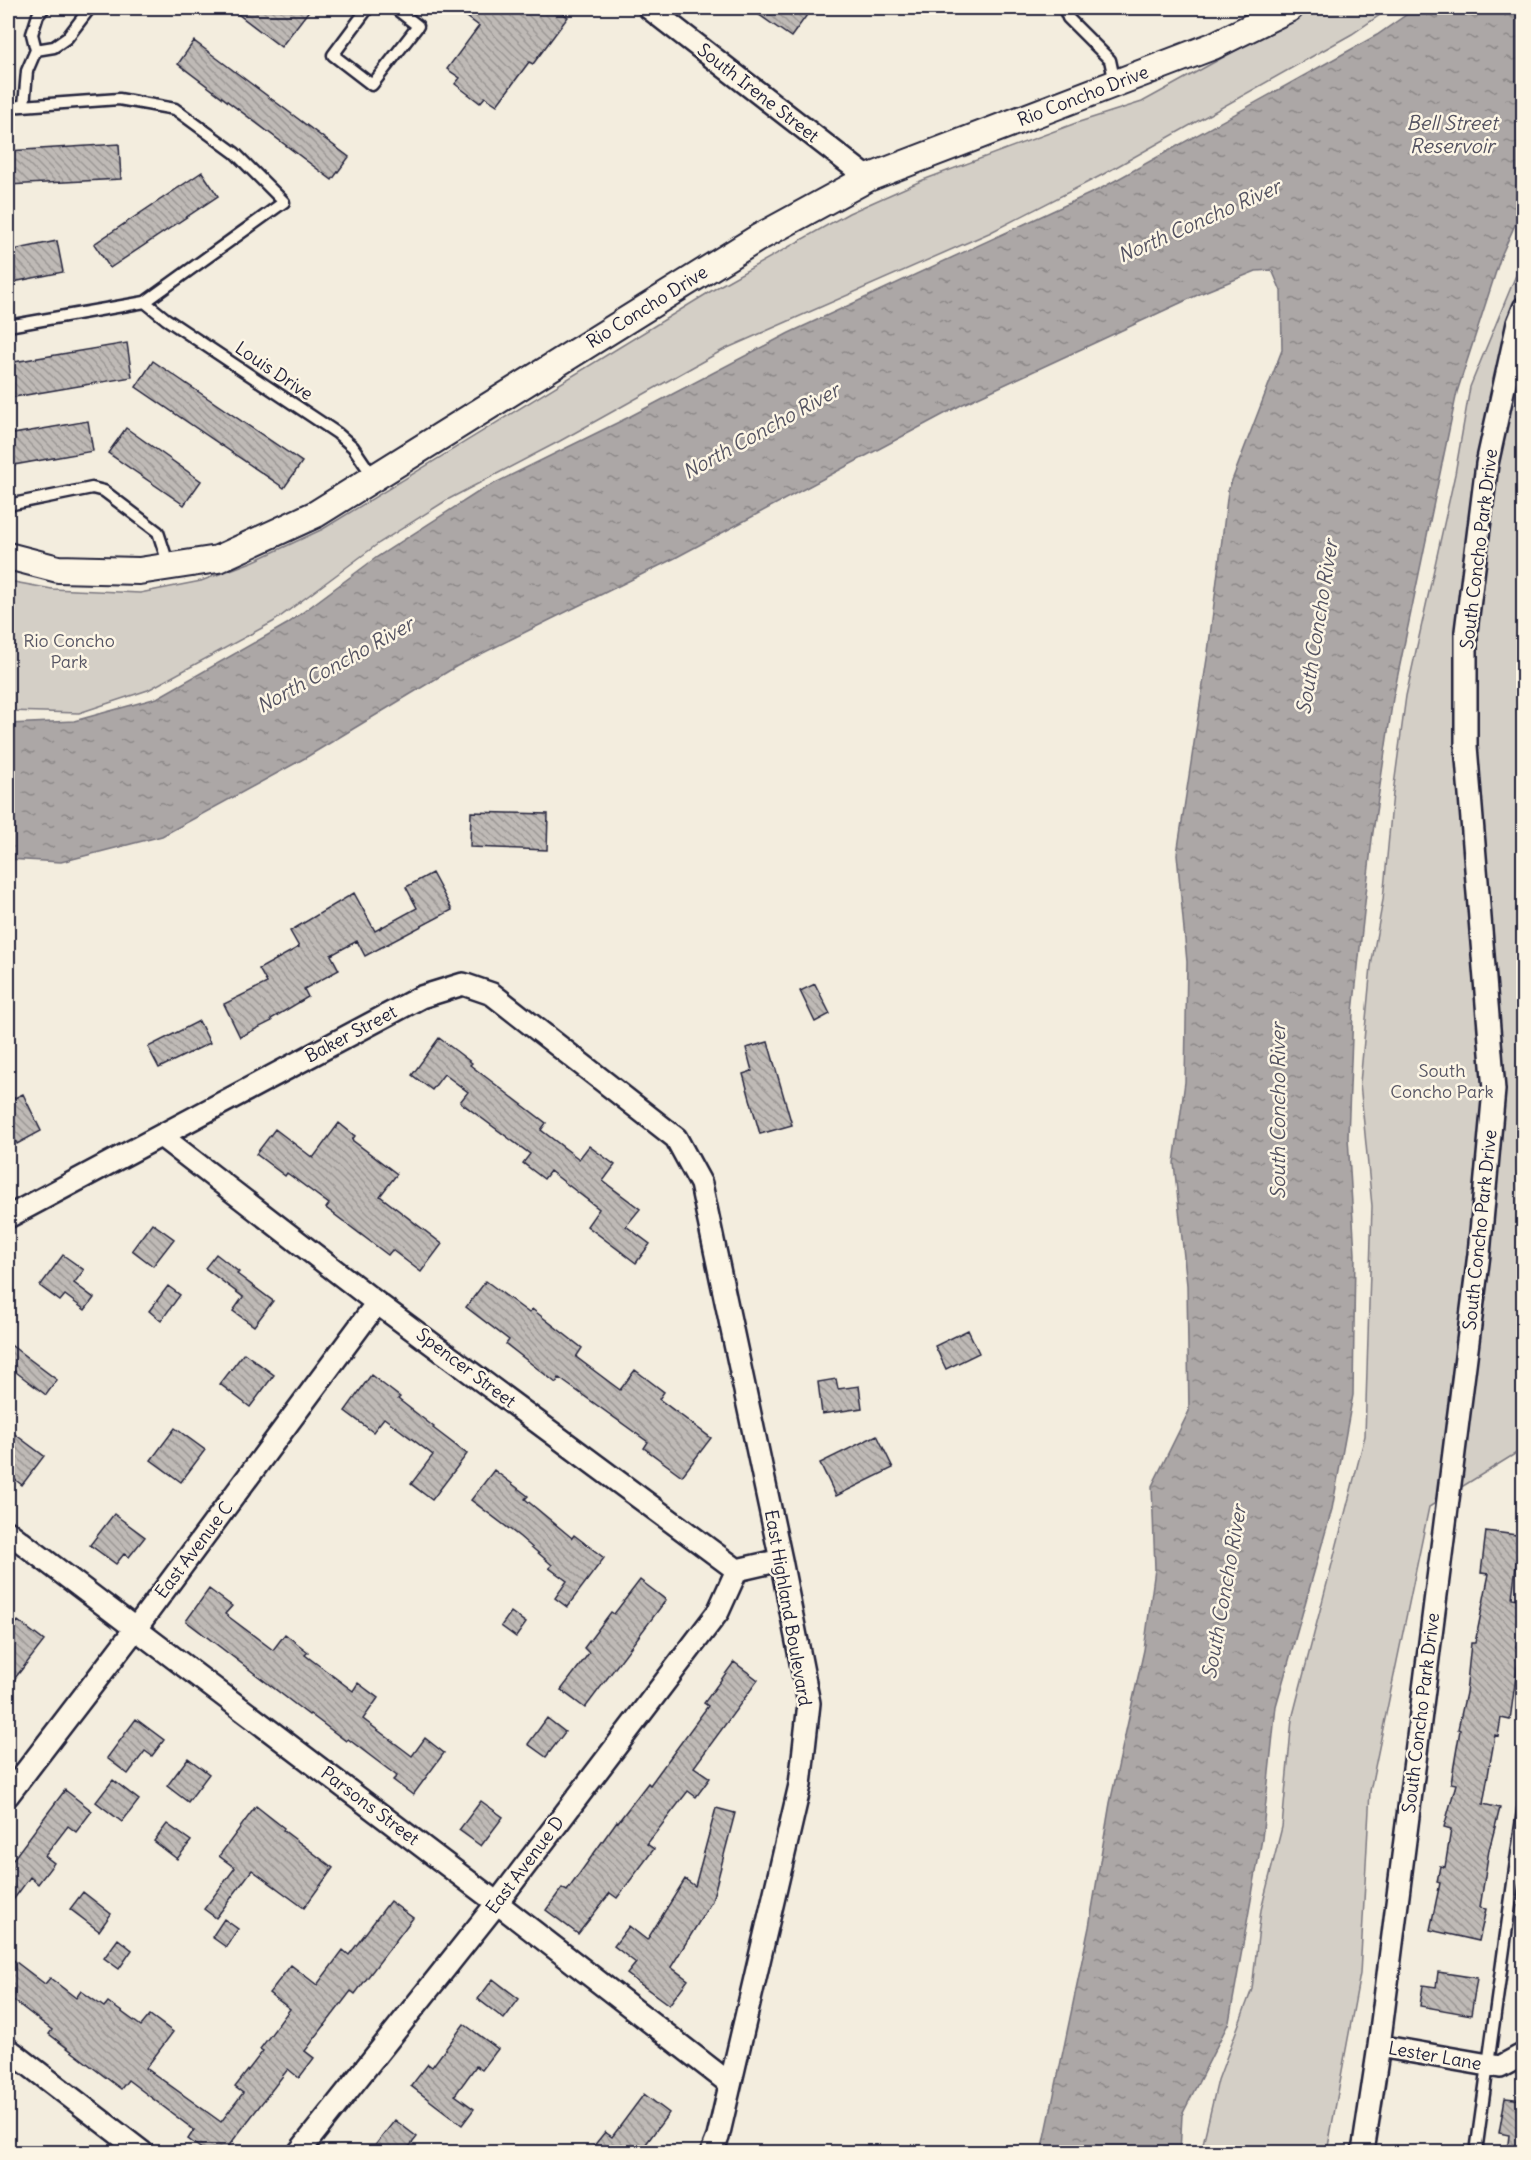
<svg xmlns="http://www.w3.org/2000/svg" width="1531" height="2160" font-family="Delius,sans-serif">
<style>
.park{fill:#d4cfc6;stroke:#7b7880;stroke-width:1.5}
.water{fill:url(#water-ripples);stroke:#75727b;stroke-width:1.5}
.building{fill:url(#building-back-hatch);stroke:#22223b;stroke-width:1.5}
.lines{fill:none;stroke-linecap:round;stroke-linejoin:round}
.service-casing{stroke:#22223b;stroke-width:15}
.minor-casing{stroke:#22223b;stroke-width:26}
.tertiary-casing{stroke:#22223b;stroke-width:30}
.service{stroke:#fcf5e5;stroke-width:10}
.minor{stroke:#fcf5e5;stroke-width:21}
.tertiary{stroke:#fcf5e5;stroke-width:26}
.labels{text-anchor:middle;stroke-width:5;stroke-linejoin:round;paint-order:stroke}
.street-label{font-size:18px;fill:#22223b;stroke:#fcf5e5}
.park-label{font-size:18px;fill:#575665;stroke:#fcf5e5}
.water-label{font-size:20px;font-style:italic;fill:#525160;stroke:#fcf5e5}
</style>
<defs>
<pattern id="water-ripples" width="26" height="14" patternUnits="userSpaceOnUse" patternTransform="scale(1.5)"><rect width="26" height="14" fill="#aca7a6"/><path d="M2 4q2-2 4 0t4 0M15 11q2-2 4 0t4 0" fill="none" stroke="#8c8888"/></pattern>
<pattern id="building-back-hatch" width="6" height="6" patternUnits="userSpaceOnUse" patternTransform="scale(1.5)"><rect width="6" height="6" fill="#bfbab6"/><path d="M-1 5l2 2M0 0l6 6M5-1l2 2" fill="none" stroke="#9b9795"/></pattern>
</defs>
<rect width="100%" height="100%" fill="#f3edde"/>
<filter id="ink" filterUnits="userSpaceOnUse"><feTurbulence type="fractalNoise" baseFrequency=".0167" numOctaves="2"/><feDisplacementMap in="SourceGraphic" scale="12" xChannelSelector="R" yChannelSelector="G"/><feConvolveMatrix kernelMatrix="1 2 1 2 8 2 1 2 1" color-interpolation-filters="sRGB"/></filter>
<g filter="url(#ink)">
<path class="park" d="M1306 8H1390L1352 34 1102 175 989 233 723 350 560 441 447 500 379 543 273 622 148 690 79 713 8 711V581L52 589 140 593 201 581 254 561 323 529 721 285 849 213 923 180 1076 123 1142 102 1269 32Z
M1523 258V1449L1429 1507 1370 1791 1360 1974 1327 2152H1201L1218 2080 1252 1989 1261 1910 1282 1827 1292 1719 1365 1436 1372 1206 1360 1083 1371 966 1383 900 1393 793 1406 696 1455 474 1470 387Z"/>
<path class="water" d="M1416 8H1523V207L1501 256 1457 392 1393 698 1372 839 1353 1012 1348 1137 1355 1254 1353 1395 1332 1509 1276 1706 1262 1839 1229 2022 1182 2115 1180 2152H1042L1089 1927 1110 1803 1144 1650 1155 1569 1152 1486 1189 1411 1187 1285 1174 1163 1185 1082 1187 962 1177 854 1208 652 1228 491 1282 350 1281 291 1272 270 1256 271 1204 292 963 404 675 558 457 666 305 758 162 836 61 862 8 859V724L74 721 157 698 287 624 377 557 483 489 627 418 789 333 1100 189 1377 35Z"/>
<path class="building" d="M230 8H311L281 47Z
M455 8H556L568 17 533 64 529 62 497 105 485 97 480 103 455 84 460 78 447 69 479 26Z
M749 8H812L791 37Z
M194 41 349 157 332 180 178 64Z
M119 144 121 179 8 185V151Z
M202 172 218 196 110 268 94 244Z
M57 241 63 272 8 283V251Z
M127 343 132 377 8 398V363Z
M153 361 302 462 284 488 136 387Z
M88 421 93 451 8 466V435Z
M126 428 201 481 184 505 108 453Z
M471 812 548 814 547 850 470 847Z
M432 873 452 910 365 956 357 941 331 955 339 970 304 989 308 997 271 1019 272 1021 240 1037 224 1004 267 983 259 969 299 947 290 931 354 893 375 931 417 908 406 887Z
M815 984 830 1014 815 1022 800 991Z
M199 1021 210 1043 159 1068 148 1047Z
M439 1038 472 1063 470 1065 546 1123 541 1130 579 1159 589 1146 615 1165 603 1181 640 1209 626 1226 650 1244 636 1263 587 1226 599 1209 550 1171 544 1179 523 1163 530 1154 460 1102 468 1092 444 1074 432 1090 412 1075Z
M768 1042 792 1125 760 1134 743 1074 752 1071 746 1048Z
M23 1094 41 1131 17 1144 8 1125V1101Z
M339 1123 355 1136 352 1140 397 1174 380 1196 442 1244 421 1272 392 1250 388 1255 326 1208 329 1204 287 1173 285 1176 256 1154 275 1129 313 1158Z
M152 1223 174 1239 153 1266 132 1250Z
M216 1254 239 1272 237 1274 273 1301 254 1326 233 1311 243 1297 205 1268Z
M63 1255 84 1270 74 1283 94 1298 85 1310 65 1295 60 1301 40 1286Z
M486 1281 529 1313 532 1309 582 1348 576 1357 620 1390 635 1370 664 1392 659 1399 711 1438 682 1476 644 1448 648 1442 559 1378 556 1383 506 1344 509 1340 466 1307Z
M168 1286 180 1295 161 1321 149 1311Z
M968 1330 979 1353 946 1369 935 1346Z
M8 1343 57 1380 46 1395 8 1366Z
M244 1353 274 1375 250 1407 220 1384Z
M371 1375 400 1397 398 1399 434 1427 433 1428 467 1454 432 1500 411 1484 433 1455 384 1418 373 1432 345 1411Z
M836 1379 838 1389 859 1386 862 1408 822 1414 818 1382Z
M175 1428 205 1450 181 1482 151 1460Z
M8 1429 44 1456 22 1485 8 1474Z
M877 1435 893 1468 836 1496 820 1463Z
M494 1470 528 1496 525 1499 572 1538 574 1535 604 1558 567 1607 555 1598 567 1581 549 1568 552 1565 520 1537 471 1500Z
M114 1514 145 1537 129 1557 124 1554 116 1564 90 1545Z
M1486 1531 1524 1536V1551H1518L1512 1598 1524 1600V1608L1516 1647H1520L1510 1720 1501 1718 1498 1736 1495 1735 1483 1804 1500 1808 1489 1850 1480 1908 1486 1909 1479 1941 1430 1930 1440 1883 1437 1882 1440 1866 1445 1867 1451 1829 1444 1827 1456 1784 1451 1783 1460 1730 1458 1729 1466 1693 1471 1643H1475L1489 1574 1481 1573Z
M640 1580 666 1600 585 1708 561 1690 589 1653 584 1648 611 1612 614 1614Z
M209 1589 232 1606 225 1614 273 1650 285 1634 308 1652 305 1655 353 1691 358 1683 378 1698 363 1719 412 1756 425 1738 444 1753 413 1795 393 1780 397 1776 348 1739 346 1741 310 1714 309 1715 186 1621Z
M511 1612 526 1623 516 1637 501 1626Z
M18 1621 44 1641 8 1687V1634Z
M734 1662 758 1680 694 1767 710 1778 696 1797 688 1791 647 1844 654 1849 617 1898 610 1893 578 1934 546 1910 562 1888 567 1891 617 1821 618 1822 648 1783 650 1785 708 1706 704 1703Z
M547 1718 565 1732 546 1757 528 1744Z
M136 1719 164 1740 152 1756 145 1751 128 1774 107 1758Z
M188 1758 209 1774 188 1802 167 1786Z
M113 1780 139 1800 122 1822 96 1802Z
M65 1790 92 1811 76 1832 68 1826 45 1856 54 1863 38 1884 30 1877 8 1907V1866Z
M481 1801 503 1817 481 1846 459 1830Z
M256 1806 284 1828 283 1830 333 1868 304 1908 252 1870 216 1918 204 1909 235 1868 219 1856Z
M716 1808 735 1813 712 1901 671 1967 688 1980 669 2005 627 1974 636 1963 614 1946 629 1926 647 1940 685 1879 695 1886Z
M167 1824 191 1841 177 1859 154 1841Z
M83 1892 111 1914 99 1931 70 1909Z
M390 1901 413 1918 355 1994 351 1991 305 2051 314 2058 299 2078 288 2069 224 2152H206L188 2139 194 2130 128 2080 121 2089 49 2034 52 2030 8 1996V1956L45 1984 50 1978 76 1998 81 1991 104 2007 108 2002 141 2026 150 2015 173 2032 146 2068 221 2122 243 2093 235 2087 263 2051 260 2049 290 2009 269 1993 291 1965 317 1985 343 1950 349 1955Z
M224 1919 238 1929 226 1947 212 1937Z
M118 1939 132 1950 119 1969 104 1958Z
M1438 1972 1477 1978 1471 2015 1420 2006 1423 1985 1436 1987Z
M493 1979 519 1999 504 2019 478 1999Z
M464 2024 498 2049 482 2070 476 2066 455 2095 474 2109 462 2125 411 2086 428 2064 432 2067Z
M644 2094 669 2113 640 2152H589L605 2132 612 2137Z
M1505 2098 1524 2100V2152H1507L1509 2135 1499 2133Z
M395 2120 417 2137 405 2152H370Z"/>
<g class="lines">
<defs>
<path id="service" d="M368 8 333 55 372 85 418 26 395 8
M1064 8 1068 18 1110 60 1115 83
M36 50 54 47 67 38 90 8
M24 106 27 71 36 50 32 34 38 15 44 8
M8 107 119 99 175 109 235 153 284 202 145 302 8 326
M145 302 166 319 337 433 353 447 374 478
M8 505 92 488 104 491 158 532 169 566
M1476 2152 1524 1803"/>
<path id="minor" d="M649 8 868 178
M161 1136 377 1303 737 1570 781 1560
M8 1217 421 997 463 984 492 994 676 1138 701 1184 781 1560 809 1703 800 1785 718 2137 712 2152
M8 1532 497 1903 729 2083
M8 1795 136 1628 377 1303
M1379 2046 1500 2067 1524 2054
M8 2049 142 2152
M299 2152 497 1903 718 1612 737 1570
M1363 2152 1379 2046 1479 1254 1494 1090 1466 746V631L1487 464 1518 323 1524 308"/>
<path id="tertiary" d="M8 556 58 569 139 571 218 559 316 514 758 238 868 178 1213 46 1290 8"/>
</defs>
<use href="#service" class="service-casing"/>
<use href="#minor" class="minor-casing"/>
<use href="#tertiary" class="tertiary-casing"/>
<use href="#service" class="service"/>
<use href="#minor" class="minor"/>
<use href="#tertiary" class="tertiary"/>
</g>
</g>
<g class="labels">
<g class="street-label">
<text transform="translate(758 93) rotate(38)" y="6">South Irene Street</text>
<text transform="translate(1083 96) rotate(-21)" y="6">Rio Concho Drive</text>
<text transform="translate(647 307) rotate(-32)" y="6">Rio Concho Drive</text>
<text transform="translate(274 371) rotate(34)" y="6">Louis Drive</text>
<text transform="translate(1479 549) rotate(-83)" y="6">South Concho Park Drive</text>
<text transform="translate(351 1034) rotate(-28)" y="6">Baker Street</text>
<text transform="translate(1480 1230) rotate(-84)" y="6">South Concho Park Drive</text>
<text transform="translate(466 1368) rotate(37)" y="6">Spencer Street</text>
<text transform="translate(194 1550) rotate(-53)" y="6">East Avenue C</text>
<text transform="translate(788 1608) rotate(80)" y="6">East Highland Boulevard</text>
<text transform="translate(1421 1713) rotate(-83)" y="6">South Concho Park Drive</text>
<text transform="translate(370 1806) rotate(37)" y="6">Parsons Street</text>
<text transform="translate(525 1865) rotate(-53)" y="6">East Avenue D</text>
<text transform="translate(1435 2056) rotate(10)" y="6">Lester Lane</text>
</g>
<g class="park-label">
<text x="69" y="647">Rio Concho<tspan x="69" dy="21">Park</tspan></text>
<text x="1442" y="1077">South<tspan x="1442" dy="21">Concho Park</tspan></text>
</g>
<g class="water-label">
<text x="1452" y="130">Bell Street<tspan x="1452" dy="23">Reservoir</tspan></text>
<text transform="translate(1199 221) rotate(-24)" y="7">North Concho River</text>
<text transform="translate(761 431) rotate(-29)" y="7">North Concho River</text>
<text transform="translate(1317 627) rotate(-81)" y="7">South Concho River</text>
<text transform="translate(335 665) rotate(-29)" y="7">North Concho River</text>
<text transform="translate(1278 1111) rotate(-90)" y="7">South Concho River</text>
<text transform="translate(1224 1592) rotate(-80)" y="7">South Concho River</text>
</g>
</g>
<rect width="1531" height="2160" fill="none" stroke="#fcf5e5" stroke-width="30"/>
<rect x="15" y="15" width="1501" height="2130" fill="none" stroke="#22223b" stroke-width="2" filter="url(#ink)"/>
</svg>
